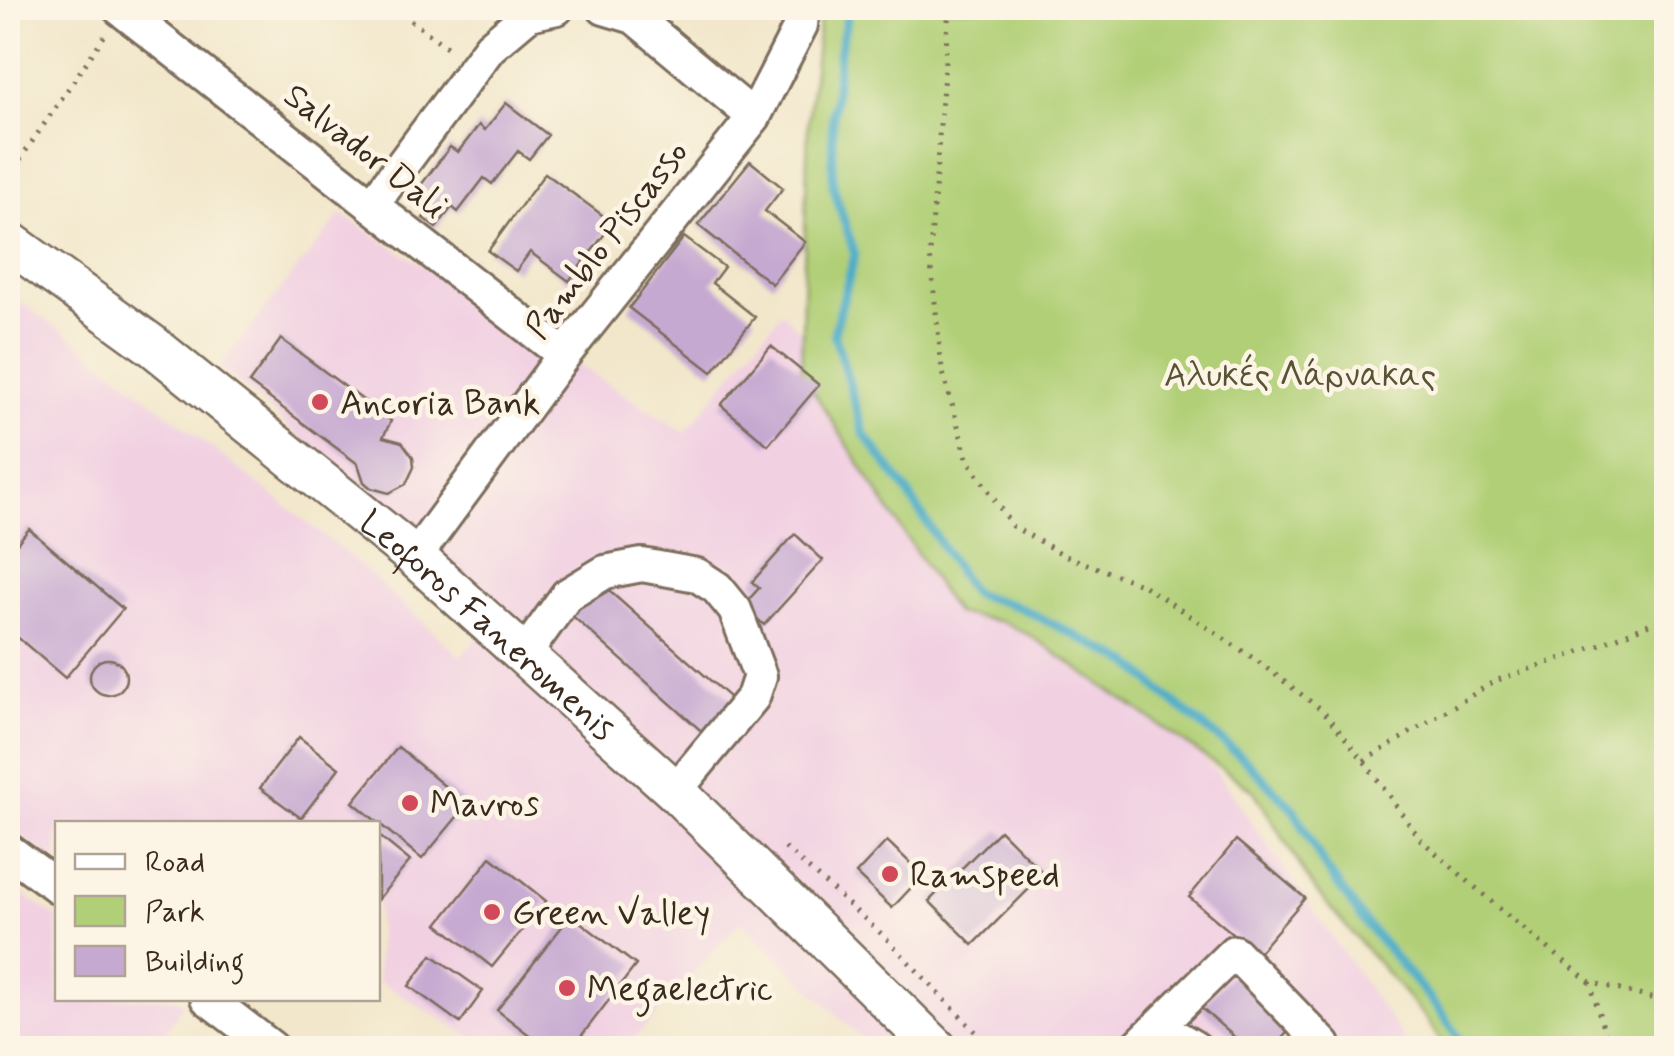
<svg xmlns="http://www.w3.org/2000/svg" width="1674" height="1056" font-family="Mynerve,sans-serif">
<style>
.built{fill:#f1d0e2}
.green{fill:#b0cf76;stroke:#767c4a;stroke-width:2.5}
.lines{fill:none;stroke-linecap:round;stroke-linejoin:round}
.stream{stroke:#46aac5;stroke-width:9}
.building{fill:#c6a9d1}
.minor-casing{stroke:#7b6c5b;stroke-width:38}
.major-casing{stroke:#7b6c5b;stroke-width:45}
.path{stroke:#7b6c5b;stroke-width:5;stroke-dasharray:2.5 8;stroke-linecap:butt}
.minor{stroke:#fff;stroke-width:32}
.major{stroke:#fff;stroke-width:40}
.poi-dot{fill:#d1495b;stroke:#fcf5e5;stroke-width:4}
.labels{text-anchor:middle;stroke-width:9;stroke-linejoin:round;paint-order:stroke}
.street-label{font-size:35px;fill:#3b2a1e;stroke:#fcf5e5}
.park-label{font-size:35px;fill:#585334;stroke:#fcf5e5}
.poi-label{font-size:35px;fill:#3b2a1e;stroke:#fcf5e5;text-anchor:start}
</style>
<rect width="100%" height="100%" fill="#fcf5e5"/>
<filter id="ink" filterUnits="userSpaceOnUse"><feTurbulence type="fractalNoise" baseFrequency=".01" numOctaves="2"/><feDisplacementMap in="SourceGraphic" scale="20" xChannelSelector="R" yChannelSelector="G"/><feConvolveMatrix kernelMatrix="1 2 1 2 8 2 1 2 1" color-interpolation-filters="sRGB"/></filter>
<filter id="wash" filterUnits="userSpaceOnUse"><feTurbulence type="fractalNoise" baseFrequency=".0048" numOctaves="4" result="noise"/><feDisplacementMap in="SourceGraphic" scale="40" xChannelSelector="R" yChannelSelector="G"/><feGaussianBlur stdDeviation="2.25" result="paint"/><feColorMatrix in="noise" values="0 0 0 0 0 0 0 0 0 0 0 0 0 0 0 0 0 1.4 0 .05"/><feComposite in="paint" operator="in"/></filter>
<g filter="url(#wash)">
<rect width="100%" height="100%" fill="#f2e7cb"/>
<path class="built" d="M341 214 685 433 782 312 1218 774 1410 1048H871L741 921 626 1048H490L378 981V824H58L57 862 8 827V294L69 336 351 557 461 657 497 613 220 366Z
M8 884 57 918 58 998H177L184 1003 155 1048H8Z"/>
<path class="green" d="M821 8H1666V1048H1446L1425 1018 1315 890 1254 791 1031 636 1003 622 955 613 801 372 808 123Z"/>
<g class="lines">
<path class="stream" d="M849 8 839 54 832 124 833 186 855 255 834 333 864 434 904 487 972 593 1019 607 1130 663 1173 702 1242 757 1294 810 1325 867 1368 926 1440 1011 1466 1048"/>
</g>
<g id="blocks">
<path class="building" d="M506 103 548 135 529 159 518 151 492 184 484 178 458 212 452 207 436 228 423 218 429 211 411 198 450 147 458 152 479 125 485 130Z
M750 161 783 188 765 211 805 242 772 284 698 225Z
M545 173 613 223 569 281 530 252 516 271 488 251Z
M684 237 724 267 712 283 755 317 712 372 629 308Z
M281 339 391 421 383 437 402 442 413 457 414 467 406 484 389 493 371 488 364 482 358 464 249 383Z
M771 346 819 385 768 445 721 405Z
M29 529 123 609 65 678 8 629V554Z
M795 534 823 560 764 625 743 606 759 588 752 582Z
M597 580 737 704 708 737 568 612Z
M90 677a18 18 0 1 1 36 0a18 18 0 1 1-36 0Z
M299 737 339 768 301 818 260 788Z
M398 747 467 805 422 859 353 802Z
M1000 830 1044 874 973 945 929 901Z
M378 835 410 861 378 899Z
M1236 840 1305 898 1257 954 1189 897Z
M887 841 923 875 892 908 856 874Z
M491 857 546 901 492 967 438 924Z
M571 915 636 965 572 1048H546L497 1010Z
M432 955 483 991 460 1023 409 986Z
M1235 970 1295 1024 1273 1048H1247L1201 1008Z"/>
</g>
</g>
<g filter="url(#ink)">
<use href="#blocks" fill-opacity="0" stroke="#7b6c5b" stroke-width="2.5"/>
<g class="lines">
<defs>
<path id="minor" d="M119 8 564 355
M604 8 634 17 754 117
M372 205 490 47 529 14 557 8
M415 557 564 355 754 117 801 25 803 8
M524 655 567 595 605 572 642 565 697 575 717 588 735 610 760 676 753 697 675 791
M8 850 58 887
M207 998 272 1048
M1158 1026 1195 1048
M1136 1048 1234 952 1324 1045 1320 1048"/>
<g id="major">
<path id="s1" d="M8 241 153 346 415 557 675 791 936 1048"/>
</g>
</defs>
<use href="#minor" class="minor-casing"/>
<use href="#major" class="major-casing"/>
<path class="path" d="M394 8 452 51
M949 8 930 254 942 369 967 458 1012 526 1066 556 1143 585 1256 660 1323 711 1364 761 1421 840 1508 916 1590 982 1666 1002
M8 177 105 35
M8 199 21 210
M1364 761 1495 681 1591 648 1666 617
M785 848 885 937 991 1048
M1590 982 1609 1048"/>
<use href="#minor" class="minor"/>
<use href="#major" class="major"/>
</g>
</g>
<g class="poi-dot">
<circle cx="320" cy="402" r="10"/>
<circle cx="410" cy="803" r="10"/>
<circle cx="890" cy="874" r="10"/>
<circle cx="492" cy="912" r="10"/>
<circle cx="567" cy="988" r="10"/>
</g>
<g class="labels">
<g class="street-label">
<text transform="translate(366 150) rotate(38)" y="12">Salvador Dali</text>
<text transform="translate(606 239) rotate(-52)" y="12">Pamblo Piscasso</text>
<text dy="12" stroke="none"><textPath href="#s1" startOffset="615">Leoforos Faneromenis</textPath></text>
</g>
<g class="park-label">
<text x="1300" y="386">Αλυκές Λάρνακας</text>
</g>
<g class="poi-label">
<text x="340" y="414">Ancoria Bank</text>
<text x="430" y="815">Mavros</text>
<text x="910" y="886">Ramspeed</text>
<text x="512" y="924">Green Valley</text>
<text x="587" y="1000">Megaelectric</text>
</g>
</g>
<rect width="1674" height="1056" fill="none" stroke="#fcf5e5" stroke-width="40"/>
<rect x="55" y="821" width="325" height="180" fill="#fcf5e5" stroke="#afa495" stroke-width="2.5"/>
<rect x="75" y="854" width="50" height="15" fill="#ffffff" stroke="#afa495" stroke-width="2.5"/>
<text x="145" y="871" font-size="30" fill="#3b2a1e">Road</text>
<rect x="75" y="896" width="50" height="30" fill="#b0cf76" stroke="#afa495" stroke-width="2.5"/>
<text x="145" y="921" font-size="30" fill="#3b2a1e">Park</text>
<rect x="75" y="946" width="50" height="30" fill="#c6a9d1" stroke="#afa495" stroke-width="2.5"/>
<text x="145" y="971" font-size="30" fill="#3b2a1e">Building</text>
</svg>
